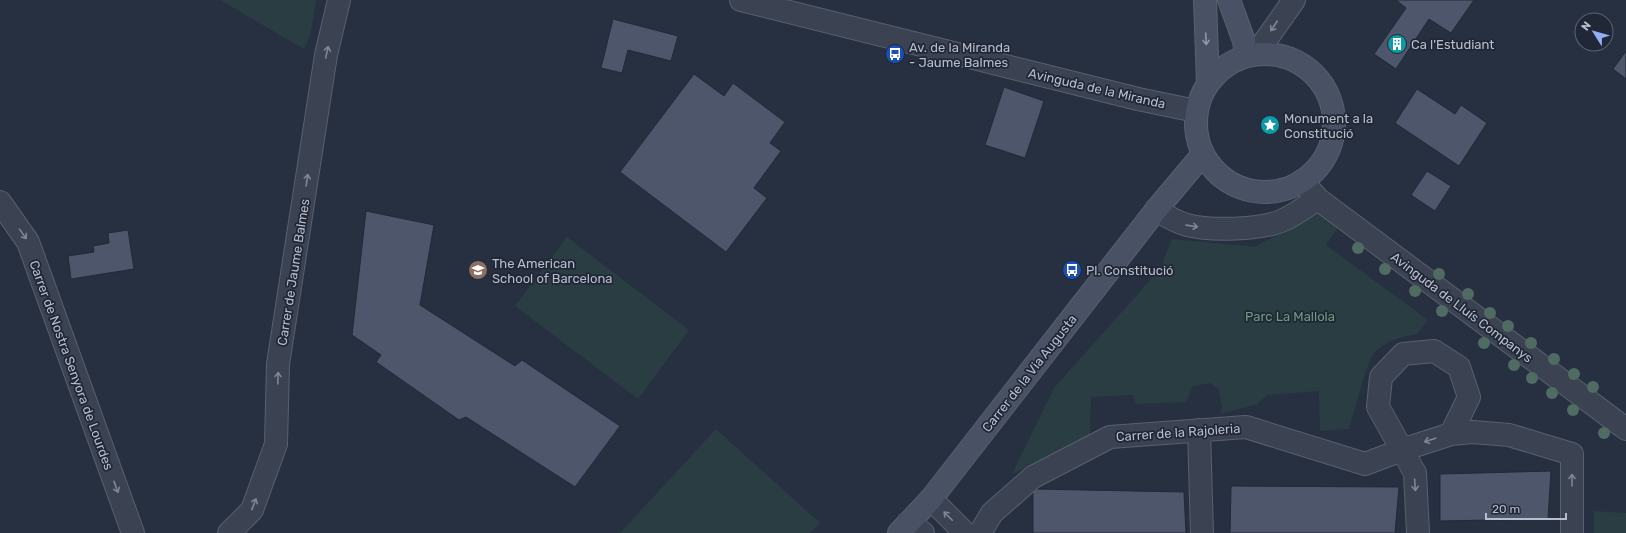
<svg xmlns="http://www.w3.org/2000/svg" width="1626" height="533" font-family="Rubik,sans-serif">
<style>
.green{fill:#293d42}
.building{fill:#4d566a;stroke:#222938}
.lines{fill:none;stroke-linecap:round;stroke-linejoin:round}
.street-casing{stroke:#59606e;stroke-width:24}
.secondary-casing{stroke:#59606e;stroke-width:24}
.street{stroke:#3b4251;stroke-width:22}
.secondary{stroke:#495164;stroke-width:22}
.tree{fill:#4f6b62}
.oneway{stroke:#808694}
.oneway2{stroke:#9197a7}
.labels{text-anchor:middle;stroke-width:3.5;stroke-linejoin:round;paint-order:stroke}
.poi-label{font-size:13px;fill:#b8bdcb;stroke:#202736;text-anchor:start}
.street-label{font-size:13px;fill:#b8bdcb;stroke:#202736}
.park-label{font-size:13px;fill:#6f9b7d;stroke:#202736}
</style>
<rect width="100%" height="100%" fill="#273041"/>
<path class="green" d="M220 0H316L311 32 304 49Z
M1319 212 1338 227 1326 245 1428 320 1417 334C1404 336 1385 341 1375 352 1366 362 1354 413 1349 429L1320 431 1319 391 1267 395 1257 404 1220 414 1222 408 1219 390 1211 383 1193 386 1186 402 1136 404 1133 395 1091 397 1090 435 1012 474 1054 388 1160 269 1172 239 1255 247Z
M567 237 689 330 638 399 515 306Z
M716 429 820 523 810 533H620Z
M1594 511 1626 513V533H1594Z"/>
<path class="building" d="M1396 0H1474L1451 33 1429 19 1396 69 1374 54 1406 8Z
M613 19 678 36 671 61 628 50 622 73 601 68Z
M1626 51V79L1613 69Z
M694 74 724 96 733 83 785 122 770 143 781 151 754 188 767 198 726 252 620 172Z
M1004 87 1044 101 1025 158 985 145Z
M1417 89 1455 114 1461 105 1487 123 1459 166 1395 123Z
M1427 171 1451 186 1435 211 1411 195Z
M366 211 434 225 420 305 515 366 522 360 620 426 575 487 466 417 459 420 376 362 381 355 352 335Z
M128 230 134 269 71 279 68 256 94 252 93 246 109 243 108 233Z
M1551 471 1548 519 1440 521V474Z
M1231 486 1399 487 1395 533H1230Z
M1033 489 1184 492 1186 533H1033Z"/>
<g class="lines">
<defs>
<path id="street" d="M741 0 1138 99 1196 111
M1256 54 1294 0
M1302 181 1318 199 1626 429
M0 202 28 242 133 533
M1156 210C1166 216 1176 222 1187 225 1210 231 1259 230 1281 221 1294 216 1306 206 1318 199
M1199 430 1202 533
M931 499 965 533
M908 523 923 533
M229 533 252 510 276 444 278 364 326 55 339 0
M980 533 992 513 1033 477 1110 437 1246 427 1365 464 1402 450 1451 434 1473 432 1509 435 1572 454V533
M1418 533 1415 473 1378 407 1381 377 1403 354 1434 351 1459 367 1469 397 1451 434"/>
<path id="secondary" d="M1205 0 1208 83
M1229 0 1244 41 1246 56
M1196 123a69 69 0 1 1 138 0a69 69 0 1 1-138 0Z
M899 533 931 499 1156 210 1203 154"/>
</defs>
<use href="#street" class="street-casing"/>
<use href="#secondary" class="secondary-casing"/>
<use href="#street" class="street"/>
<use href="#secondary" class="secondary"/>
</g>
<g class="tree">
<circle cx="1358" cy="248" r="6"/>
<circle cx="1385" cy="269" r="6"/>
<circle cx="1439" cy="274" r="6"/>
<circle cx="1415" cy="291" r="6"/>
<circle cx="1468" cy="294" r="6"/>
<circle cx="1442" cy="311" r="6"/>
<circle cx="1490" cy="313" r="6"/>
<circle cx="1508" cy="326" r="6"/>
<circle cx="1484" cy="343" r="6"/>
<circle cx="1531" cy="343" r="6"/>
<circle cx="1554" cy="359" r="6"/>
<circle cx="1514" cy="365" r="6"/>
<circle cx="1574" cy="374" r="6"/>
<circle cx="1532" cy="378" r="6"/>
<circle cx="1593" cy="387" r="6"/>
<circle cx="1552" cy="393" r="6"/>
<circle cx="1573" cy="410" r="6"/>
<circle cx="1604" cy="433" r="6"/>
</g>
<defs><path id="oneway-shaft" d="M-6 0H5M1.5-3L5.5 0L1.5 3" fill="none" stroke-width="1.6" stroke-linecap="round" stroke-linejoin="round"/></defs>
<g class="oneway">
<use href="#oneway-shaft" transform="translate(1274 26) rotate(123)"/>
<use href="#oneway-shaft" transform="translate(327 52) rotate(-78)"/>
<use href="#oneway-shaft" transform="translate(307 180) rotate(-81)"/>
<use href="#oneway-shaft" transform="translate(1192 226) rotate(8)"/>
<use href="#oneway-shaft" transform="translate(23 234) rotate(55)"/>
<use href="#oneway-shaft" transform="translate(278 378) rotate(-88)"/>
<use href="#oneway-shaft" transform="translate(1430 440) rotate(162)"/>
<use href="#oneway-shaft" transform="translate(1572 480) rotate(-90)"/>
<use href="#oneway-shaft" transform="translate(1415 485) rotate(86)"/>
<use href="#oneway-shaft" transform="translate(116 487) rotate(70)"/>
<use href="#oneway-shaft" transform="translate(254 504) rotate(-69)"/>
<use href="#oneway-shaft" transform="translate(948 516) rotate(-135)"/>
</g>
<use class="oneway2" href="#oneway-shaft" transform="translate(1206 39) rotate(87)"/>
<defs>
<symbol id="building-disc" viewBox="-11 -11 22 22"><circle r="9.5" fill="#0f9aa8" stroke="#202736"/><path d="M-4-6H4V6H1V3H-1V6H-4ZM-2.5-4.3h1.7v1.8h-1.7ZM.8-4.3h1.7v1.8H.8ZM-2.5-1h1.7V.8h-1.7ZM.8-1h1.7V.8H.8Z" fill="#fff"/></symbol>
<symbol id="bus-disc" viewBox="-11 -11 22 22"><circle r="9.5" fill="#1a4fb4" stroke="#202736"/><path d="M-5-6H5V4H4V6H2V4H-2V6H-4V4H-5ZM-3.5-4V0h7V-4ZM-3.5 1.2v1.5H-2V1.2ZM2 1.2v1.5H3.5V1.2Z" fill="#fff"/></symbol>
<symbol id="sight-disc" viewBox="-11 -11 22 22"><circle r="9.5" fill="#0f9aa8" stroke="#202736"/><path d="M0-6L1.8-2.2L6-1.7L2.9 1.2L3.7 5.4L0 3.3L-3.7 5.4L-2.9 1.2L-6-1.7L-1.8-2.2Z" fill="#fff"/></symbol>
<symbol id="school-disc" viewBox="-11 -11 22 22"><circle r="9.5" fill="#8d6e63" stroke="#202736"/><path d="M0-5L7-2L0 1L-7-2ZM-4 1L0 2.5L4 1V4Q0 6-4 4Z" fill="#fff"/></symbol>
</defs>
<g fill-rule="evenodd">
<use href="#building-disc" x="1386" y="33" width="22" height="22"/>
<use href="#bus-disc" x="884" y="43" width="22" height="22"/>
<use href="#sight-disc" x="1259" y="114" width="22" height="22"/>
<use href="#school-disc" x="467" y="259" width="22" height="22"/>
<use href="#bus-disc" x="1061" y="259" width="22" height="22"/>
</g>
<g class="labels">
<g class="poi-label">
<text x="1411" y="49">Ca l'Estudiant</text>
<text x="909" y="52">Av. de la Miranda<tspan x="909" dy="15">- Jaume Balmes</tspan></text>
<text x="1284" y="123">Monument a la<tspan x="1284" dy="15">Constitució</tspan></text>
<text x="492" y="268">The American<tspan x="492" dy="15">School of Barcelona</tspan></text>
<text x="1086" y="275">Pl. Constitució</text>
</g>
<g class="street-label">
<text transform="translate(1097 88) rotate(13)" y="5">Avinguda de la Miranda</text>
<text transform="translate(293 272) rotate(-81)" y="5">Carrer de Jaume Balmes</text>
<text transform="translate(1462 307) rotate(37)" y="5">Avinguda de Lluís Companys</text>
<text transform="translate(72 365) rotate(70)" y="5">Carrer de Nostra Senyora de Lourdes</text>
<text transform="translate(1029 373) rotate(-52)" y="5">Carrer de la Via Augusta</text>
<text transform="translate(1178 432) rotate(-4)" y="5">Carrer de la Rajoleria</text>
</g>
<g class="park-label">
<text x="1290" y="321">Parc La Mallola</text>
</g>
</g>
<g transform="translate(1594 32) rotate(307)"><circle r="19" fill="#202736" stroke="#5d6372"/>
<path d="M0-3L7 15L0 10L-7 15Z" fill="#92aff6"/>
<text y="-6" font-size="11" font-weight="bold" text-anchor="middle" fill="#b8bdcb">N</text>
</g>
<path d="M1486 513v6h80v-6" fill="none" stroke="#b8bdcb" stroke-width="2"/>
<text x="1492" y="513" font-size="12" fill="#b8bdcb" stroke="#202736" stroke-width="3" paint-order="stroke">20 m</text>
</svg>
